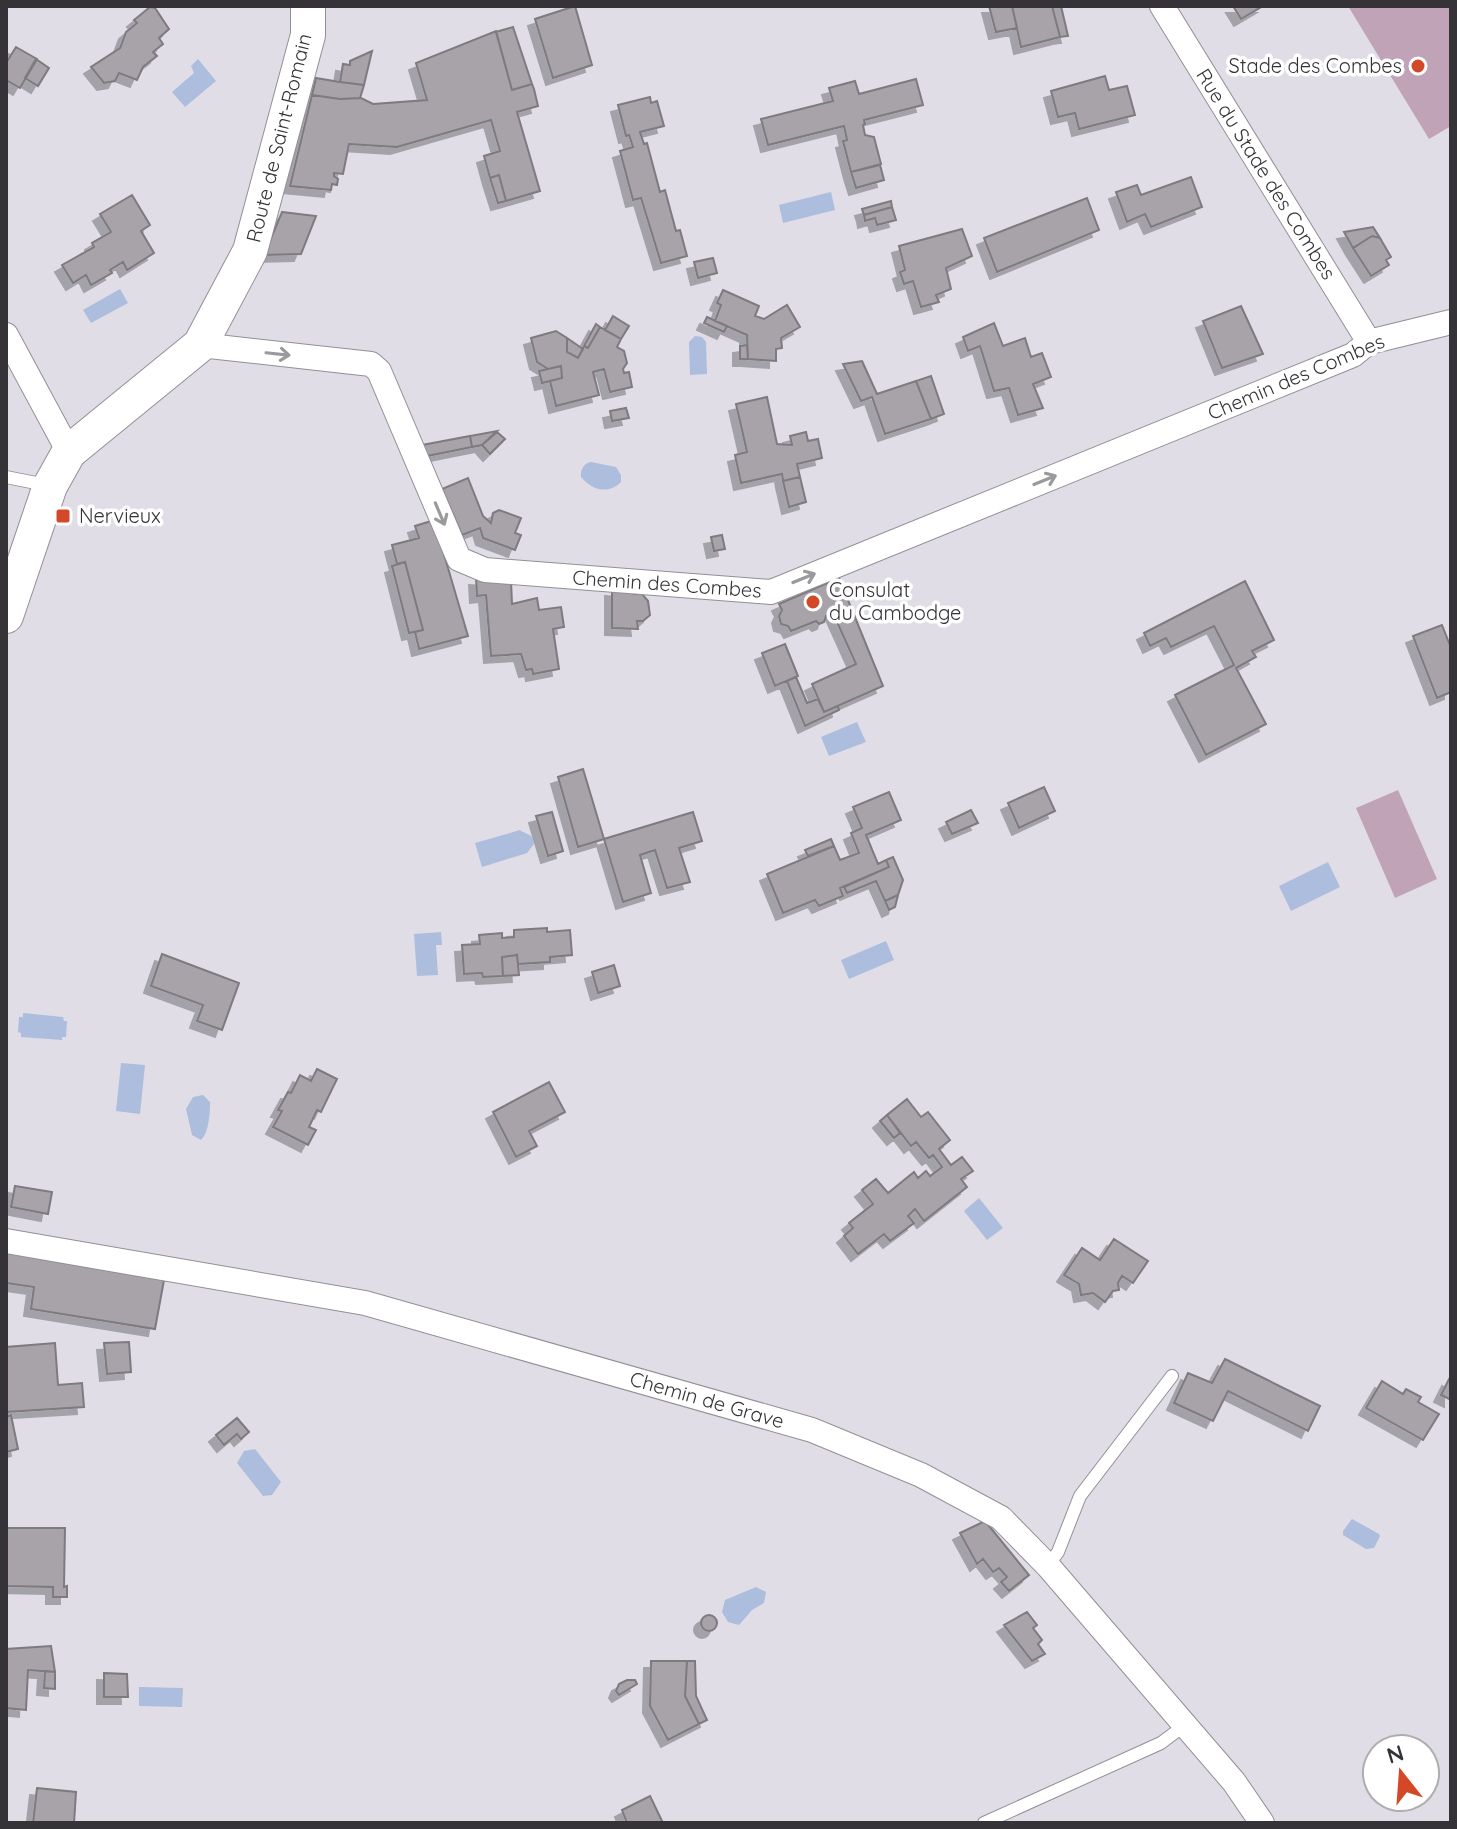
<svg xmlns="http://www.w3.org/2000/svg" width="1457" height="1829" font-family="Quicksand,sans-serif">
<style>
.green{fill:#c1a3b7}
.water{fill:#adbddd}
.building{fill:#a8a2a9;stroke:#7f7980;stroke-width:2;filter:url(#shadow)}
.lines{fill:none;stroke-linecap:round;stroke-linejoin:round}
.lane-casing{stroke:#928f97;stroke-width:14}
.street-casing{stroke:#928f97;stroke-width:26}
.secondary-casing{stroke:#928f97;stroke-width:36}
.lane{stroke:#fff;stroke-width:12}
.street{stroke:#fff;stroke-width:24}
.secondary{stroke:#fff;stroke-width:34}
.oneway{stroke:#9a999b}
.poi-dot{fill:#d34928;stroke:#fff;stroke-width:3}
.labels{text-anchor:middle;stroke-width:7;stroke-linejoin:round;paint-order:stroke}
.poi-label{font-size:20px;fill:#353337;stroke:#fff;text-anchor:start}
.street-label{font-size:20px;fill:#353337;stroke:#fff}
</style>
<defs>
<filter id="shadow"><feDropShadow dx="-7" dy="7" stdDeviation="0" flood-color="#0004"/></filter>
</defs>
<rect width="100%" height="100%" fill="#e0dde6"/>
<path class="green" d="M1348 6H1451V126L1429 139Z
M1398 790 1437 879 1395 898 1356 808Z"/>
<path class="water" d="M198 59 216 81 185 107 172 92 194 73 191 66Z
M831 192 835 210 783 223 779 205Z
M120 289 128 303 91 323 83 310Z
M695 336 702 337 706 342 707 374 690 375 689 342Z
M591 462 616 467 621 475V482C608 495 592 490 581 477 580 470 584 463 591 462Z
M857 722 866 742 829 756 821 737Z
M520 830C525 835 533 832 534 844L527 853 482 867 475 843Z
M1328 862 1340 887 1291 911 1279 886Z
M441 932 442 945H436L438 975 417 976 414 934Z
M886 941 894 960 849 979 841 960Z
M23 1013 63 1017 64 1021H67L66 1037H62V1040L21 1037V1033L18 1032 19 1017H23Z
M121 1063 145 1065 140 1114 116 1111Z
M203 1095 210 1102C210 1113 209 1133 201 1140L192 1135 186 1109 193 1097Z
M979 1198 1003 1228 987 1240 964 1211Z
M255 1449 281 1482 272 1495 263 1496 237 1463 244 1451Z
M1352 1519 1379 1534 1380 1536 1374 1548 1366 1549 1343 1535V1531Z
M756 1587 766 1592 764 1603 752 1610 739 1625 728 1622 722 1612 725 1600Z
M139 1687 183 1688 182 1707 139 1706Z"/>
<path class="building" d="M575 6 592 65 553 78 535 19Z
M989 6H1012L1017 28 996 32Z
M1012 6H1052L1060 37 1021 47Z
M1052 6H1061L1068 36 1060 37Z
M1233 6H1263L1241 19Z
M150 7 155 8 169 29 159 38 163 44 153 52 157 56 143 67 137 80 119 73 115 81 104 83 91 67 120 48 126 32 137 23 134 20Z
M513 27 532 84 512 90 496 32Z
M496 31 512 90 532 84 534 89 538 106 517 112 540 191 506 201 499 175 490 178 484 156 500 151 491 120 397 147 349 144 343 174 334 173V176L338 179 337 185 332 184 331 190 290 186 312 95 340 99 361 98 373 104 427 100 416 63Z
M16 47 37 59 20 88 6 80V63Z
M372 51 364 85 340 82 343 64 350 65V61Z
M36 59 49 68 38 86 25 78Z
M1105 76 1109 90 1127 86 1135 115 1079 129 1075 113 1058 117 1051 91Z
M316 78 340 82 364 85 360 98 340 99 312 95Z
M916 79 923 105 864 120 865 124 863 125 865 135 874 137 881 164 851 172 843 141 847 140 844 126 768 145 761 119 833 101 829 88 855 81 859 94Z
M650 97 651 103 657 101 664 126 640 132 644 144 647 143 660 192 665 190 676 231 680 230 687 256 661 263 641 198 633 200 620 151 633 147 629 135 626 136 618 105Z
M880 165 884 180 856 188 851 172Z
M499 175 506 201 498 203 490 178Z
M1191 177 1202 207 1151 227 1145 214 1127 222 1116 192 1137 185 1141 195Z
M132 195 150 225 141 231 154 253 127 270 123 262 110 270 112 273 91 285 86 275 73 283 62 265 94 247 92 243 111 232 100 214Z
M1087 198 1099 230 997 272 984 238Z
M891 201 892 207 864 215 862 209Z
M892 207 896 220 877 225 875 218 865 221 864 215Z
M282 212 316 216 301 254 264 255Z
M1373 227 1380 238 1372 236 1353 248 1344 232Z
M962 229 972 256 946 268 951 289 936 295 939 302 921 307 913 281 904 284 900 272 905 270 899 246Z
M1372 236 1380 238 1391 257 1386 260 1389 265 1371 276 1353 248Z
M713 258 717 273 698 278 694 262Z
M723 290 759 306 755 316 764 319 787 305 800 327 781 338 782 348 776 349V361L748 359 747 335 715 321 721 305 717 303Z
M1241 306 1263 354 1222 368 1203 321Z
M613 316 629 326 621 339 605 330Z
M707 317 727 326 724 332 704 323Z
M994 323 1003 346 1025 338 1031 357 1042 353 1051 377 1033 384 1043 408 1018 415 1009 388 994 391 980 346 968 351 963 337Z
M596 324 600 327 588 348 584 346Z
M600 327 621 339 617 347 624 351 627 363 623 369 624 373 629 372 632 387 610 392 604 369 593 372 599 395 556 406 550 381 562 378 561 366 548 369 537 362 531 338 556 331 567 338V352L578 358 584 346 588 348Z
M567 338 583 349 578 358 567 352Z
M747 345 748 359H740V346Z
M862 361 877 394 916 381 931 419 885 434 872 397 861 401 843 364Z
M561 366 562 378 542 383 539 371Z
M931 376 944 414 931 419 916 381Z
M767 397 777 444 792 445 790 436 806 432 808 441 818 439 822 458 797 464 800 477 783 481 782 474 741 483 735 455 747 452 736 404Z
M626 408 629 418 612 421 610 411Z
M497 431 482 445 472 447 470 436Z
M497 432 505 439 490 454 482 445Z
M470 436 472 447 427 456 422 445Z
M800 477 806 502 789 507 783 481Z
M468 478 483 516 491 523 493 513 499 510 521 518 515 533 521 535 515 550 483 538 480 528 462 535 442 489Z
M431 521 443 551 468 636 419 649 415 632 423 630 405 562 397 564 392 545 419 538 415 526Z
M722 535 725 549 714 551 711 537Z
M405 562 423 630 409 633 392 566Z
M476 578 511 581 512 604 537 598 539 610 561 607 564 627 553 629 559 669 533 674 532 669 526 670 521 654 491 656 486 595 477 596Z
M839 578 883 686 824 712 812 684 856 664 833 613 826 616 824 622 819 624 816 621 791 631 788 626 781 624 779 616 782 610 779 604Z
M1245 581 1274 640 1252 651 1256 657 1236 668 1266 724 1206 755 1175 695 1234 665 1214 626 1171 647 1166 638 1150 646 1144 633Z
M612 589 634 591V594H642L648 601 650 615 643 621H637L638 629 612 628Z
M1442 625 1451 648V692L1437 698 1413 636Z
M785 644 798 676 775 686 762 653Z
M796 677 807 703 818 699 824 712 838 706 839 710 805 726 787 681Z
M583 769 604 839 578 847 558 777Z
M1044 787 1055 811 1019 828 1008 803Z
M889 792 901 820 866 835 878 864 886 860 889 867 840 888 843 896 819 906 815 900 783 913 767 874 834 846 840 860 859 853 851 833 862 828 853 807Z
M971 810 978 823 952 834 946 822Z
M552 812 563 851 548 856 536 816Z
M693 812 702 841 679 848 690 882 667 888 655 850 640 855 651 893 623 902 604 839Z
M831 839 834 846 808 856 805 850Z
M893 857 903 880 898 895 885 901 876 881 847 893 844 887 889 867 886 860Z
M898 895 895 907 889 910 885 901Z
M547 928V932L570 930 572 955 550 957V962L518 964 517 955 502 957 503 976 483 977 482 973 464 974 462 945 480 944 479 935 502 933V938L514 937V930Z
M162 954 239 983 222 1030 197 1021 203 1005 151 986Z
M517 955 519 975 503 976 502 957Z
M614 965 620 986 598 993 592 972Z
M317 1069 337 1079 321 1112 317 1110 309 1127 316 1130 308 1145 273 1127 282 1111 278 1110 288 1092 291 1093 300 1075 311 1081Z
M549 1082 565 1112 529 1131 537 1146 516 1157 493 1112Z
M907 1099 921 1117 928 1112 950 1140 939 1149 951 1165 962 1157 973 1171 961 1179 967 1187 924 1221 915 1209 908 1216 914 1223 890 1241 884 1234 858 1254 844 1236 853 1228 849 1223 873 1204 862 1190 876 1179 888 1193 914 1172 918 1178 926 1171 930 1176 942 1167 933 1155 929 1158 916 1142 911 1146 887 1115Z
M887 1115 900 1133 894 1138 880 1121Z
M15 1186 52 1192 48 1214 11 1207Z
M1114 1239 1148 1261 1133 1283 1122 1276 1118 1283 1119 1290 1113 1291 1105 1302 1093 1293 1081 1295 1079 1284 1064 1275 1082 1248 1100 1260Z
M6 1252 164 1280 155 1329 31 1309 34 1287 6 1283Z
M129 1342 131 1372 107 1374 104 1343Z
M55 1343 58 1385 82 1383 84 1407 6 1412V1347Z
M1225 1359 1320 1406 1308 1431 1228 1391 1213 1421 1174 1403 1188 1373 1212 1383Z
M1449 1379 1451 1380V1400L1441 1395Z
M1382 1381 1403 1394 1406 1389 1421 1397 1418 1402 1439 1414 1423 1440 1366 1408Z
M11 1415 18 1449 6 1452V1417Z
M237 1418 249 1432 241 1439 237 1434 224 1445 216 1435Z
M985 1521 1029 1575 1009 1591 1001 1582 1007 1577 999 1568 993 1572 983 1559 977 1564 960 1533Z
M6 1528H65L64 1587 67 1586V1597H53V1587L6 1586Z
M1027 1612 1037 1625 1033 1628 1042 1640 1038 1644 1045 1654 1032 1661 1004 1625Z
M701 1623a8 8 0 1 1 16 0a8 8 0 1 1-16 0Z
M51 1646 55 1672 28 1670 26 1710 6 1708V1649Z
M651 1661H687L685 1696 699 1724 668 1740 650 1706Z
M687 1661H695L696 1696 707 1720 699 1724 685 1696Z
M45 1671 55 1672V1689L44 1688Z
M104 1673 127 1674 128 1697H104Z
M627 1680H635L637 1684 619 1695 616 1691 619 1684Z
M37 1788 76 1792 74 1823H33Z
M650 1796 663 1823H627L622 1810Z"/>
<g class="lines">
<defs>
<path id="lane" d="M6 477 46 485
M1048 1566 1058 1552 1080 1496 1172 1376
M984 1823 1161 1743 1185 1725"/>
<path id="street" d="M1162 6 1369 342
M6 335 69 452
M200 345 371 364 379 371 459 559 485 570 771 592 1353 355 1369 342 1451 322
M6 1241 365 1303 812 1430 921 1475 1001 1518 1048 1566 1234 1782 1262 1823"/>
<path id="secondary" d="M6 616 50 486 69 452 200 345 250 251 308 35V6"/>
</defs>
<use href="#lane" class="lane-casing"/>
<use href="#street" class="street-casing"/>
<use href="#secondary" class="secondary-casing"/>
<use href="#lane" class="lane"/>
<use href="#street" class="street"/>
<use href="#secondary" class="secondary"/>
</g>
<defs><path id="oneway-shaft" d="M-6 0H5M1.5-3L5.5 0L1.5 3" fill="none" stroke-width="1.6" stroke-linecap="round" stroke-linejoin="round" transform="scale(2)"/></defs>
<g class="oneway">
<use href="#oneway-shaft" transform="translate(278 354) rotate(6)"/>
<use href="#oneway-shaft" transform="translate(1045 480) rotate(-22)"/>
<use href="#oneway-shaft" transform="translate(440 514) rotate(67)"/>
<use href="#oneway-shaft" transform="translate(804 578) rotate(-22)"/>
</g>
<g class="poi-dot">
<circle cx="1418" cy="66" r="8"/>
<rect x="55" y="508" width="16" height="16" rx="4"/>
<circle cx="813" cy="602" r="8"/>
</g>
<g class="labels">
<g class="poi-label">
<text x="1402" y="73" text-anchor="end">Stade des Combes</text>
<text x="79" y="523">Nervieux</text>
<text x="829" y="597">Consulat<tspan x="829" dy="23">du Cambodge</tspan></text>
</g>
<g class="street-label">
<text transform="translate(279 138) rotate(-76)" y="7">Route de Saint-Romain</text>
<text transform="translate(1266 174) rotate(58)" y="7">Rue du Stade des Combes</text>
<text transform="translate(1296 377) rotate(-23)" y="7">Chemin des Combes</text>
<text transform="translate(667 584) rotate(4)" y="7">Chemin des Combes</text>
<text transform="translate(707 1400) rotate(16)" y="7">Chemin de Grave</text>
</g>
</g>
<rect width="1457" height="1829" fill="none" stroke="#353337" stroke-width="16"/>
<g transform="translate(1401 1773) rotate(343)"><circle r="38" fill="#ffffff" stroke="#aeadaf" stroke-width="2"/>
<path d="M0-6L14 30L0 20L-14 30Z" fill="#d34928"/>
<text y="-12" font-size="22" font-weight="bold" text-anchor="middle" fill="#353337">N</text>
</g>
</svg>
